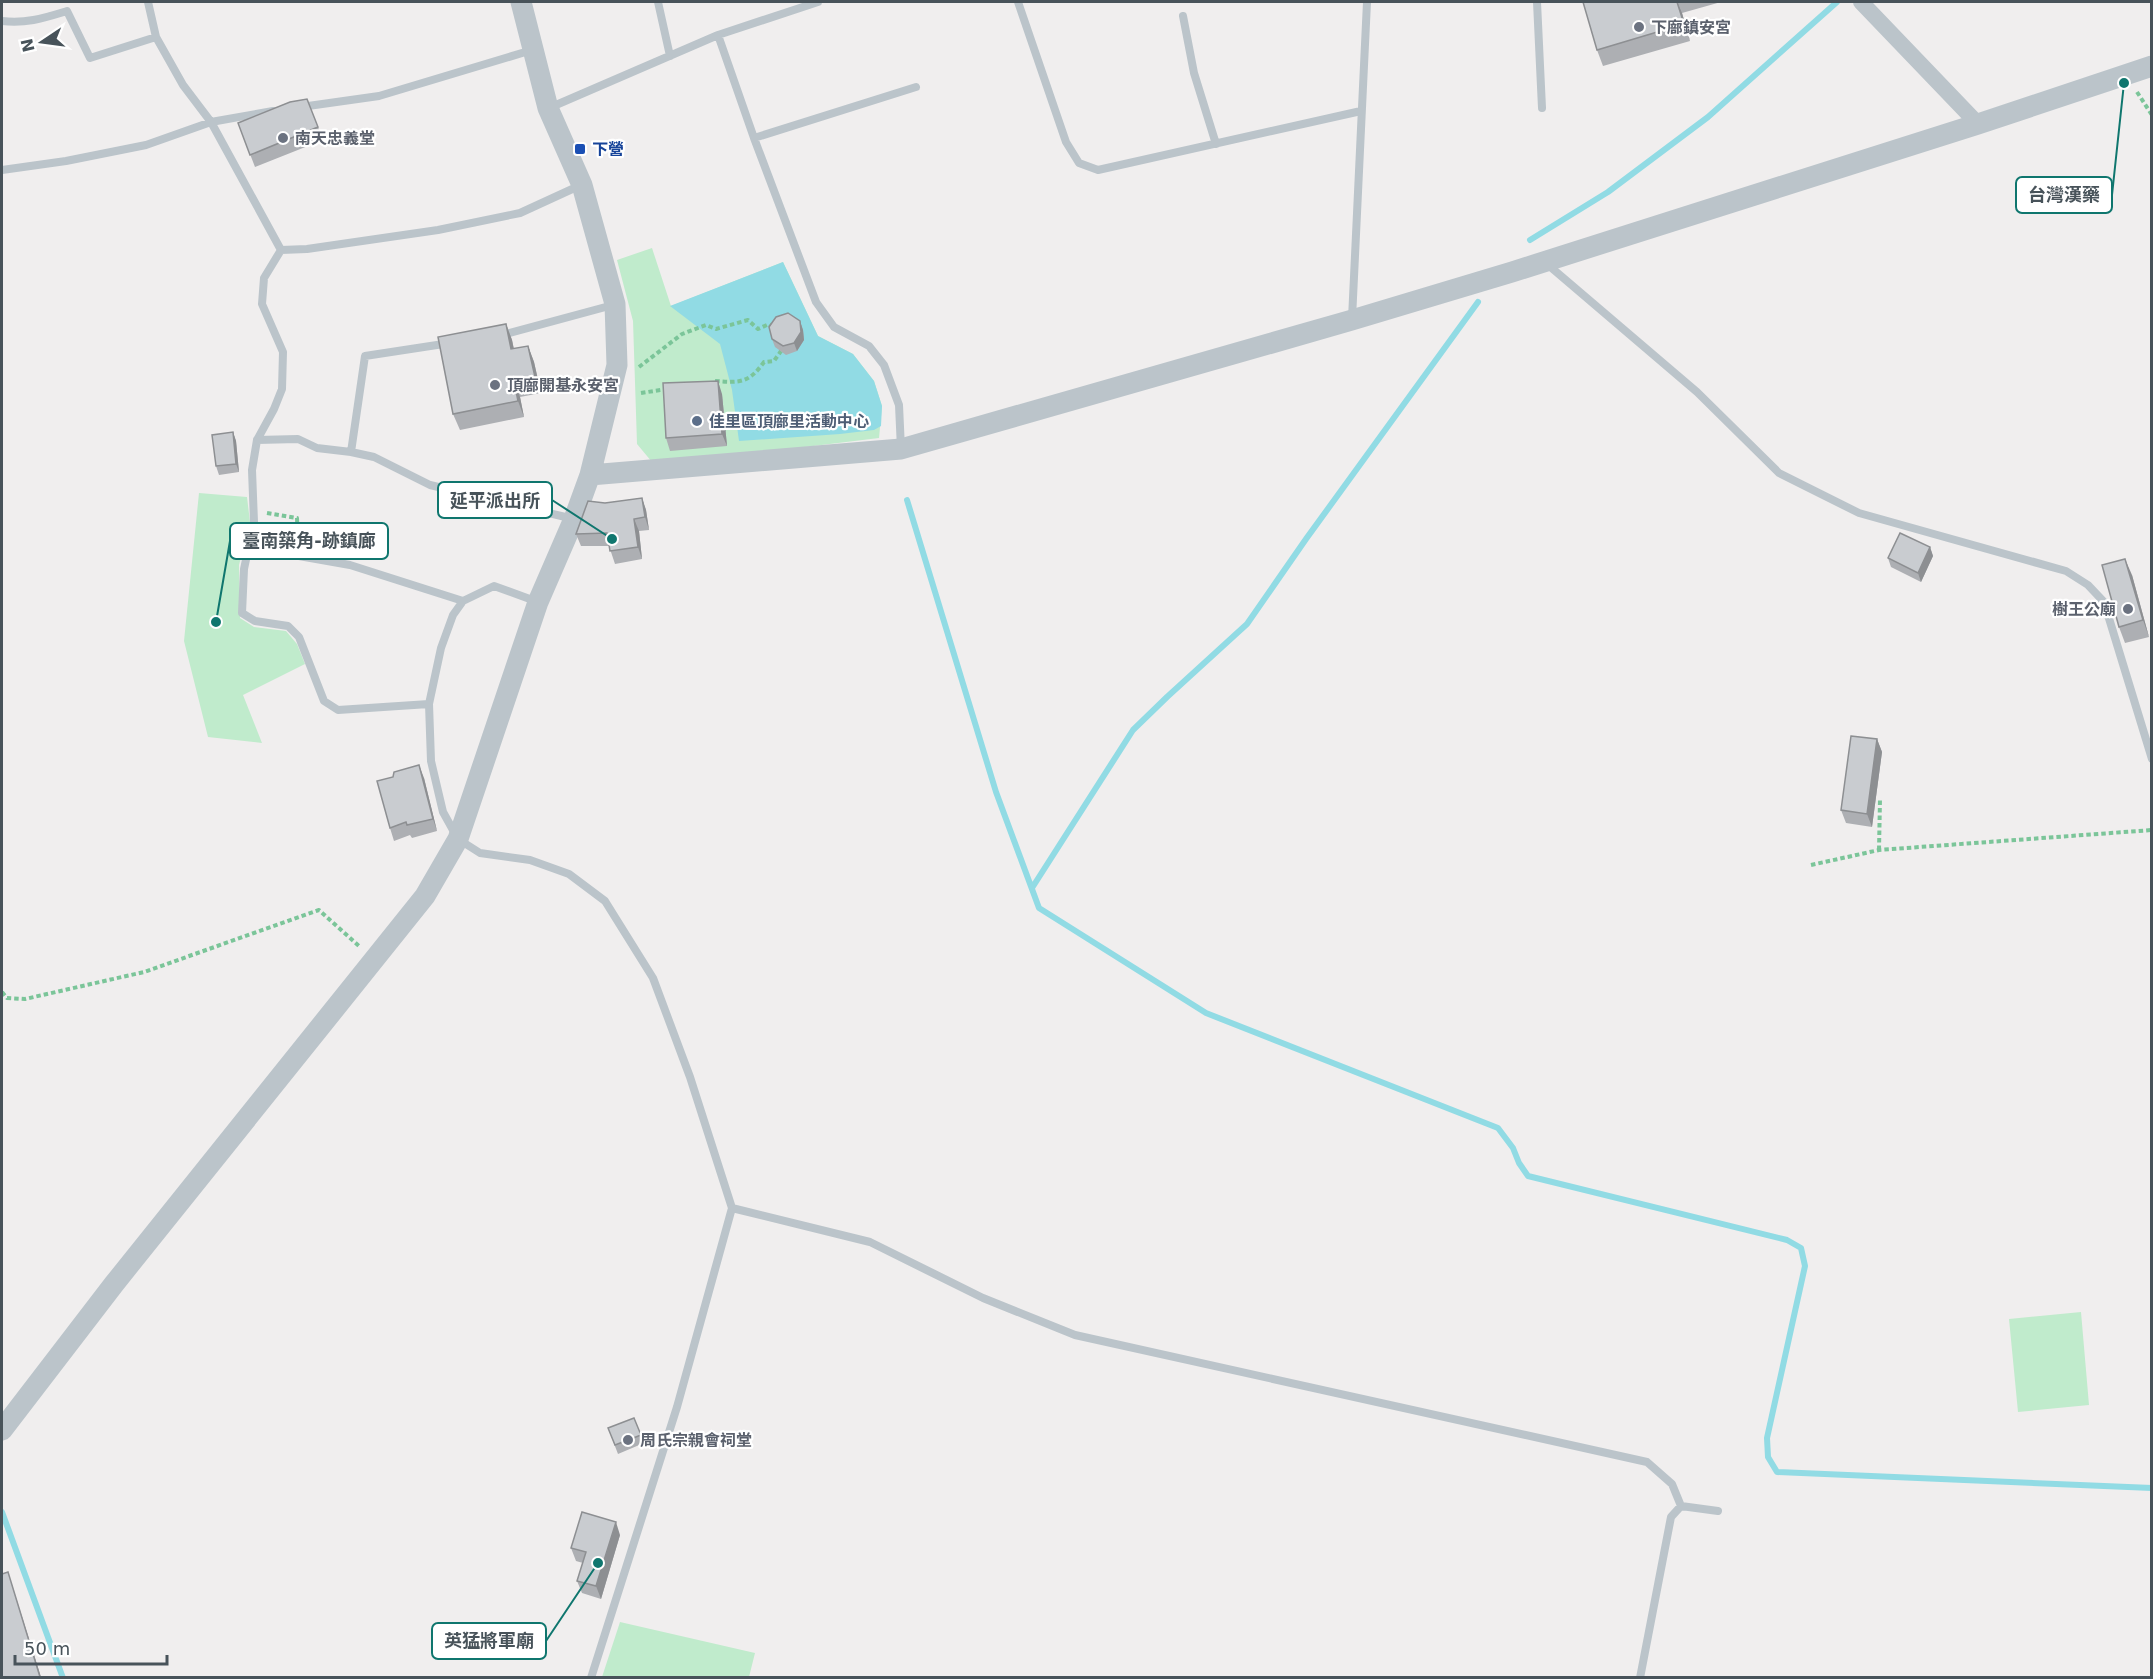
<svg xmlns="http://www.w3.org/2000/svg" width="2153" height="1679" font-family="'DejaVu Sans','Noto Sans TC',sans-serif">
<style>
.green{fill:#c0ebcc}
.water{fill:#91dbe4}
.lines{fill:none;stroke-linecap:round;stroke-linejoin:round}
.stream{stroke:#91dbe4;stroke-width:6}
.path{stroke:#7bc599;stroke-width:4;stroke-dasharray:4.5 3;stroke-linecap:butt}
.service{stroke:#bbc4ca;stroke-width:8}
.minor{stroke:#bbc4ca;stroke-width:16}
.tertiary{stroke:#bbc4ca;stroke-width:21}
.wall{fill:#adafb3}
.shaded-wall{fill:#8d8f92}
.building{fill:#c9ccd0;stroke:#8d8f92;stroke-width:1.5}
.worship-dot{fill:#6b7280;stroke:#fff;stroke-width:2}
.transit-dot{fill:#1a4fb4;stroke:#fff;stroke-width:2}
.service-dot{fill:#5c6f8a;stroke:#fff;stroke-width:2}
.labels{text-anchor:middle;stroke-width:4.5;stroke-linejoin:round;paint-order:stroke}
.worship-label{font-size:16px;font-weight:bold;fill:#5b616d;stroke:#fff;text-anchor:start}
.transit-label{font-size:16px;font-weight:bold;fill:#164399;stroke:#fff;text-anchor:start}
.service-label{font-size:16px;font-weight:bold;fill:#4e5e75;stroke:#fff;text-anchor:start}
.leader{fill:none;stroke:#0f766e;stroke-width:2}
.callout-dot{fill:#0f766e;stroke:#fff;stroke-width:2}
.callout{fill:#fff;stroke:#0f766e;stroke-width:2}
.callout-label{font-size:18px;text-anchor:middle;font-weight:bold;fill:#48535a}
</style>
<rect width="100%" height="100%" fill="#f0eeee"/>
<path class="green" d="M652 248 671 306 783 262 818 336 853 354 874 381 882 406 879 438 740 455 652 462 637 444 633 321 617 260Z
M199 493 247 497 250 522 239 565 240 618 254 627 286 631 297 644 305 664 243 695 262 743 208 737 184 641Z
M2081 1312 2089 1405 2018 1412 2009 1319Z
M620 1622 755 1653 749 1677H602Z"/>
<path class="water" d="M783 262 818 336 853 354 874 381 882 406 881 426 874 430 840 434 739 441 732 390 720 344 670 306Z"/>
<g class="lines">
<path class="stream" d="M1530 240 1608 192 1708 117 1837 2
M907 500 996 792 1039 908 1206 1013 1498 1128 1513 1148 1519 1163 1528 1176 1787 1240 1801 1248 1805 1266 1767 1438 1768 1457 1777 1472 2152 1488
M1032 888 1133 730 1167 697 1247 624 1306 539 1478 302
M2 1512 63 1678"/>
<path class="path" d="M2137 92 2152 115
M639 367 682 334 706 325 716 329 748 320 758 329 769 324 773 327
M715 381C740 383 749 383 764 362L774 361 781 351
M641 393 667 389
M267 513 297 518 298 543
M1879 850 1880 799
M1811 865 1879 850 2152 830
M2 992 7 998 25 999 144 972 319 910 360 947"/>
<path class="service" d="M148 2 156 37 183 85 211 122 273 111
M658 2 670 56
M1018 2 1066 142 1079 163 1098 170 1361 111
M1537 2 1542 108
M1183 16 1194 73 1216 144
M2 21C26 24 44 18 67 11L90 58 156 37
M718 35 754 138 816 302 834 327 869 346 884 365 899 405 901 449
M301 107 379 96 532 50
M549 108 718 35 818 2
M754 138 916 87
M2 170 66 161 146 145 211 122 281 250 307 249 438 230 520 213 581 185
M281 250 264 278 262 304 283 352 282 389 274 409 257 440 252 470 254 522 244 569 242 613 255 621 288 626 299 637 324 701 338 710 429 704
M1547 264 1697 392 1779 473 1859 513 2066 571 2088 585 2104 602 2152 759
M1352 319 1367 2
M498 336 613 305
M257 440 298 439 317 448 351 452 374 457 430 485 574 519
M351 452 365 356 450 343
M299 556 350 565 463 601
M538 602 494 586 463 601 453 615 441 648 429 704 431 761 443 812 458 839 480 853 530 860 569 874 605 901 653 978 690 1077 732 1208 677 1407 591 1678
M732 1208 870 1242 983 1298 1075 1335 1647 1462 1672 1484 1681 1506 1718 1511
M1640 1678 1671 1517 1681 1506"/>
<path class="minor" d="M1861 2 1978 124"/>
<path class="tertiary" d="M590 475 901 449 1352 320 1512 272 1978 124 2152 66
M2 1430 114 1284 425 896 458 839 538 602 574 519 590 475 617 365 615 304 582 185 548 108 521 2"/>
</g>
<path class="wall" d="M1583 2H1721L1682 13 1690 41 1603 66 1597 50Z
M238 123 318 127 323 140 255 167Z
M800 321 803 330 804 340 797 351 786 355 775 347 772 339Z
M506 324 512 340 514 349 528 346 534 362 541 393 520 397 524 417 460 430 453 414Z
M722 394 727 446 670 451 666 438Z
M233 432 236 441 239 472 219 475 216 466Z
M642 498 646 510 649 530 639 531 642 559 615 564 609 546H581L576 534 605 503Z
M1930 547 1933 556 1921 582 1891 567 1888 558Z
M2132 575 2149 637 2125 643 2119 627Z
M1877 739 1882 752 1872 827 1846 823 1841 810Z
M424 778 437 831 412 838 410 835 394 841 390 828Z
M608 1428 641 1435 644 1443 618 1454Z
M620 1535 601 1599 582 1593 577 1581 583 1563 576 1561 571 1548Z"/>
<path class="shaded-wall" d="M1677 2 1682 13 1690 41 1684 24Z
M800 321 803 330 804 340 797 351 794 343Z
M506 324 512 340 517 366 511 349Z
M528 346 534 362 541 393 535 377Z
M514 381 520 397 524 417 518 401Z
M718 381 722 394 727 446 722 434Z
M233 432 236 441 239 472 236 464Z
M642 498 646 510 649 530 645 517Z
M634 519 639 531 642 559 638 547Z
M1930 547 1933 556 1921 582 1918 573Z
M2125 559 2132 575 2149 637 2143 620Z
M1877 739 1882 752 1872 827 1867 814Z
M419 765 424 778 437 831 433 819Z
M616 1522 620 1535 601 1599 596 1586Z
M8 1572 12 1585 41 1677H40Z"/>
<path class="building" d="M1583 2H1677L1684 24 1597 50Z
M307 99 318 127 250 155 238 123 290 102Z
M788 313 800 321 801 332 794 343 783 346 772 339 769 327 776 317Z
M506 324 511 349 528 346 535 377 514 381 518 401 453 414 438 337Z
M718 381 722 434 666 438 663 383Z
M233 432 236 464 216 466 212 435Z
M642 498 645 517 634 519 638 547 610 551 607 533 576 534 588 501 605 503Z
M1900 533 1930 547 1918 573 1888 558Z
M2125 559 2143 620 2119 627 2102 565Z
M1851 736 1877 739 1867 814 1841 810Z
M419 765 433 819 407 825 406 822 390 828 377 781 393 777 394 772Z
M634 1418 641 1435 615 1445 608 1428Z
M582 1512 616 1522 596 1586 577 1581 586 1552 571 1548Z
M8 1572 40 1677H2V1574Z"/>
<g class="worship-dot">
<circle cx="1639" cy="27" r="6"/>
<circle cx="283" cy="138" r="6"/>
<circle cx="495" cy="385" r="6"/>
<circle cx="2128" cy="609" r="6"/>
<circle cx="628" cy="1440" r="6"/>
</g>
<rect class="transit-dot" x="574" y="143" width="12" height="12" rx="3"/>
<circle class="service-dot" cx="697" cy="421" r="6"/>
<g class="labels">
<g class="worship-label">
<text x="1651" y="33">下廍鎮安宮</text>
<text x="295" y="144">南天忠義堂</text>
<text x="507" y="391">頂廍開基永安宮</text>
<text x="2116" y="615" text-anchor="end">樹王公廟</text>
<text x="640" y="1446">周氏宗親會祠堂</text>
</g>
<g class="transit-label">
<text x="592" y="155">下營</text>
</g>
<g class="service-label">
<text x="709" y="427">佳里區頂廍里活動中心</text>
</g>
</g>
<path class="leader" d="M2124 83L2112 195M612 539L552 500M216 622L230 541M598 1563L546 1641"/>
<g class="callout-dot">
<circle cx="2124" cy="83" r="6"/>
<circle cx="612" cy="539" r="6"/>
<circle cx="216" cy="622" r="6"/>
<circle cx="598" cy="1563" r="6"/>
</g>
<g class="callout">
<rect x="2016" y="177" width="96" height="36" rx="6"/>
<rect x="438" y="482" width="114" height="36" rx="6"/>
<rect x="230" y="523" width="158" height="36" rx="6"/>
<rect x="432" y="1623" width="114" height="36" rx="6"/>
</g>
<g class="callout-label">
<text x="2064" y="201">台灣漢藥</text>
<text x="495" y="507">延平派出所</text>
<text x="309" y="547">臺南築角-跡鎮廊</text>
<text x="489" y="1647">英猛將軍廟</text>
</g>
<rect width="2153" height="1679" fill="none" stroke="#48535a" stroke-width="6"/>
<g transform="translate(42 42) rotate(257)" stroke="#ffffff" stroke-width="4.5" paint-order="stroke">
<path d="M0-4.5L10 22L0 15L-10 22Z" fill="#48535a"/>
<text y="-9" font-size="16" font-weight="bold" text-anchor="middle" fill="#48535a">N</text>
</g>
<path d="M15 1655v9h152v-9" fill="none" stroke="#48535a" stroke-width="3"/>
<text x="24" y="1655" font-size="18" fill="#48535a" stroke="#ffffff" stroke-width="4.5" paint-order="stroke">50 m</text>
</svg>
